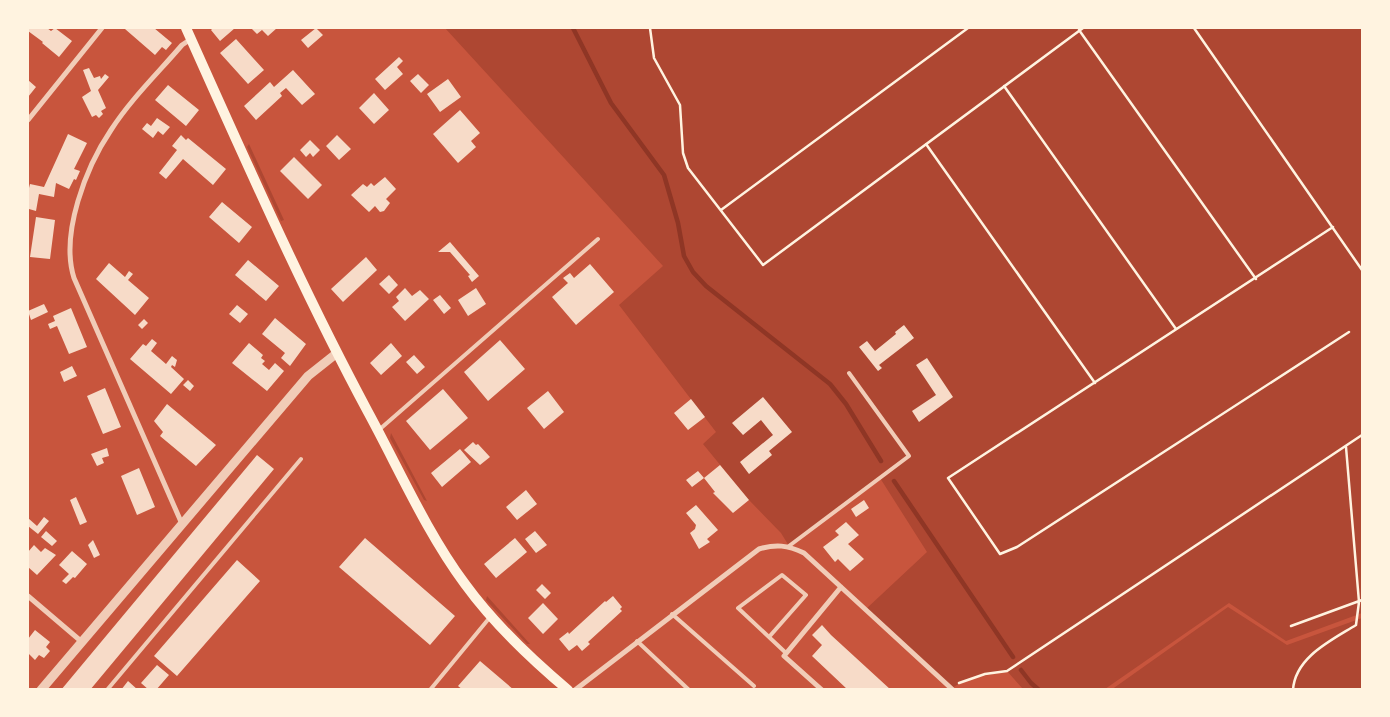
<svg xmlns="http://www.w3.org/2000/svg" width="1390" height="717" font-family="Spectral,serif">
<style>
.green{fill:#ae4732}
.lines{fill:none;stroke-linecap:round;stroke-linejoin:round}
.stream{stroke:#8f3625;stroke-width:4.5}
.building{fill:#f7dbc8}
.path{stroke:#fff3e0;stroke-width:2.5}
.service{stroke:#f1ccb7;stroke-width:4}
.minor{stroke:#f1ccb7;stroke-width:5}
.tertiary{stroke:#f1ccb7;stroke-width:9}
.secondary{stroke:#fff3e0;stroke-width:10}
</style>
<rect width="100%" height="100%" fill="#c8553d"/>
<path class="green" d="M445 28H1362V613L1286 641 1229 603 1105 689H1023L1007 671 965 680 952 688 866 609 927 552 880 478 789 546 781 533 749 500 703 444 716 432 619 305 663 266Z
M249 144 284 220 281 221 247 147Z
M391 433 427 501 424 500 390 438Z
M487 596 530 644H527L486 600Z
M1228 607 1287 645 1362 618V689L1111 690Z"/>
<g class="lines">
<path class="stream" d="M573 28 611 103 664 175 678 223 684 256 693 272 706 286 830 384 846 404 881 461
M894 481 1013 657
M1021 670 1031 683 1039 690"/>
</g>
<path class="building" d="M28 28H47L51 31 55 28 72 41 59 57 42 43 43 42 28 31Z
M126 28H154L172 43 166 50 162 47 155 55 125 29Z
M213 28H235L220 41 211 30Z
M251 28H277L268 36 262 30 257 34Z
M316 28 323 35 308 48 301 40Z
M236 39 264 70 248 84 220 53Z
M399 57 403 61 397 67 403 74 385 90 375 79Z
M89 68 94 78 100 76 101 79 105 74 109 77 98 90 106 108 101 111 103 114 99 118 96 115 92 117 82 97 91 91 83 70Z
M293 70 315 94 302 105 286 88 280 93 282 96 256 120 244 106 270 82 274 87Z
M418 74 429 85 421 93 410 81Z
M448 79 461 97 440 112 427 94Z
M28 80 36 87 28 97Z
M168 85 199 110 186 126 155 100Z
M374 93 389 110 374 124 359 108Z
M460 110 480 133 471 141 476 147 458 163 433 134Z
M157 118 170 127 163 135 158 131 153 138 142 129 147 123 151 126Z
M68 134 87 143 74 169 80 171 76 180 74 179 69 189 56 183 54 197 39 194 36 211 29 209 28 192 30 184 44 187Z
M181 135 186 140 188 138 226 169 213 185 183 159 166 179 159 173 177 150 172 146Z
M337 135 351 149 339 160 326 146Z
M310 140 320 150 313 157 310 153 306 157 300 150Z
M294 157 322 185 308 199 280 171Z
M385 177 396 189 386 199 390 203 384 211 380 212 375 206 369 212 351 195 363 184 367 187 371 183 374 186Z
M222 202 252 227 239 243 209 217Z
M36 217 55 220 50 259 30 257Z
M450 242 479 276 472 282 468 276 470 275 450 252H438Z
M366 257 377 270 343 302 331 289Z
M248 260 279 286 266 301 235 275Z
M109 263 125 277 129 271 133 274 128 280 149 298 135 315 96 279Z
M590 264 614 292 576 325 552 297 568 283 563 278 570 273 574 278Z
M389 275 398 285 389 294 379 284Z
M405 288 412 296 420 290 429 299 405 321 392 307 399 301 396 297Z
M476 288 486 304 468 316 458 300Z
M440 295 451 308 444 314 433 300Z
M44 304 48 312 31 320 28 311Z
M237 305 248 314 240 323 229 314Z
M71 308 87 347 69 354 57 326 50 329 48 324 55 321 53 316Z
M275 318 306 344 290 366 281 358 285 353 262 334Z
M144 319 148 323 142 329 138 325Z
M904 325 914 338 879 365 882 368 878 371 859 347 867 341 875 351 896 334 895 332Z
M152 339 157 343 151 351 166 364 172 356 177 360 175 367 172 365 171 367 184 379 171 394 130 359 143 344 146 346Z
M500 340 525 369 488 401 464 372Z
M249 343 263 355 261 358 265 361 262 364 269 370 275 363 284 371 267 391 232 363Z
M391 343 402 356 381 375 370 363Z
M414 355 425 367 417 374 406 362Z
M927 358 953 397 919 422 912 411 936 395 916 365Z
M72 366 77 376 64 382 60 372Z
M188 380 194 386 190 391 183 385Z
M105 388 121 427 103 434 87 396Z
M443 389 468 418 430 450 406 421Z
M548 391 564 412 544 429 527 408Z
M763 397 792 432 769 451 772 455 749 474 740 462 773 435 761 420 743 435 732 423Z
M691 399 705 417 688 430 674 413Z
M167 404 216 445 196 466 160 436 163 432 154 421Z
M473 442 476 445 478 444 490 457 480 465 464 450Z
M107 448 109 456 102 458 104 463 97 466 91 454Z
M460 449 471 462 442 487 431 473Z
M257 455 274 469 90 690H61Z
M720 465 749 500 733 513 713 493 715 492 704 478Z
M139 468 155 507 137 515 121 476Z
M698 471 704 478 692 487 686 480Z
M526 490 537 504 517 520 506 507Z
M76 497 87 522 80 525 70 500Z
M864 500 869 508 856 517 851 509Z
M696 505 718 530 707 539 710 542 699 549 690 533 695 529 696 525 686 513Z
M44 517 49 521 38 534 28 526V518L37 526Z
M846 522 859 535 848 544 864 559 850 571 838 559 835 562 823 547 839 535 835 531Z
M46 531 57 541 52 546 41 537Z
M535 531 547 545 536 553 525 539Z
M365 538 455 616 430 645 339 567Z
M515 538 527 552 496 578 484 564Z
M93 540 100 555 94 558 88 545Z
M34 545 41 552 45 548 56 555 37 575 28 567V552Z
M72 551 87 564 75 578 73 577 66 584 62 581 69 574 59 565Z
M237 560 260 581 177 676 154 656Z
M542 584 551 593 545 599 536 590Z
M613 596 622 607 620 609 622 611 588 642 590 644 582 651 577 645 569 651 559 639 568 632 569 634 605 601 606 602Z
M543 603 558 619 543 634 528 618Z
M822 625 831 635 891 690H848L812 656 822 645 812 635Z
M35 630 50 642 46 647 50 651 44 658 39 655 35 660 28 653V639Z
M480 661 514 690H463L458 686Z
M157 665 169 675 156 690H149L141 683Z
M128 681 138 690H121Z"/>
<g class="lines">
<path class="path" d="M650 28 654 58 680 105 683 153 688 168 763 265 1083 28
M1194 28 1362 270
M1079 30 1256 279
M1004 86 1176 329
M926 144 1095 383
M721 210 968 28
M1333 227 948 478 1000 554 1017 547 1349 332
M1291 626 1362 600
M959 683 985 674 1007 671 1362 435
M1293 690C1295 657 1332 640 1356 625L1359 602 1346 447"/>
<path class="service" d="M380 429 598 239
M789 546 909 456 849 373
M672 614 754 686
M769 637 806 595 782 575 738 608 786 653
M637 641 689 690
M107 690 301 459
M430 690 491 616"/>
<path class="minor" d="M28 120 102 28
M182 524 74 278C60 234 86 167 111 130 131 99 158 73 182 45L191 39
M28 596 82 642
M575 690 759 549C776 544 787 545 804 553L953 690
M822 690 784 656 841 587"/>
<path class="tertiary" d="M41 690 308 376 337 353"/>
<path class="secondary" d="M186 28C244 157 301 287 368 412 399 469 427 533 465 584 494 624 530 658 568 690"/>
</g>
<rect width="1390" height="717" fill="none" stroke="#fff3e0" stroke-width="58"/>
</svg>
